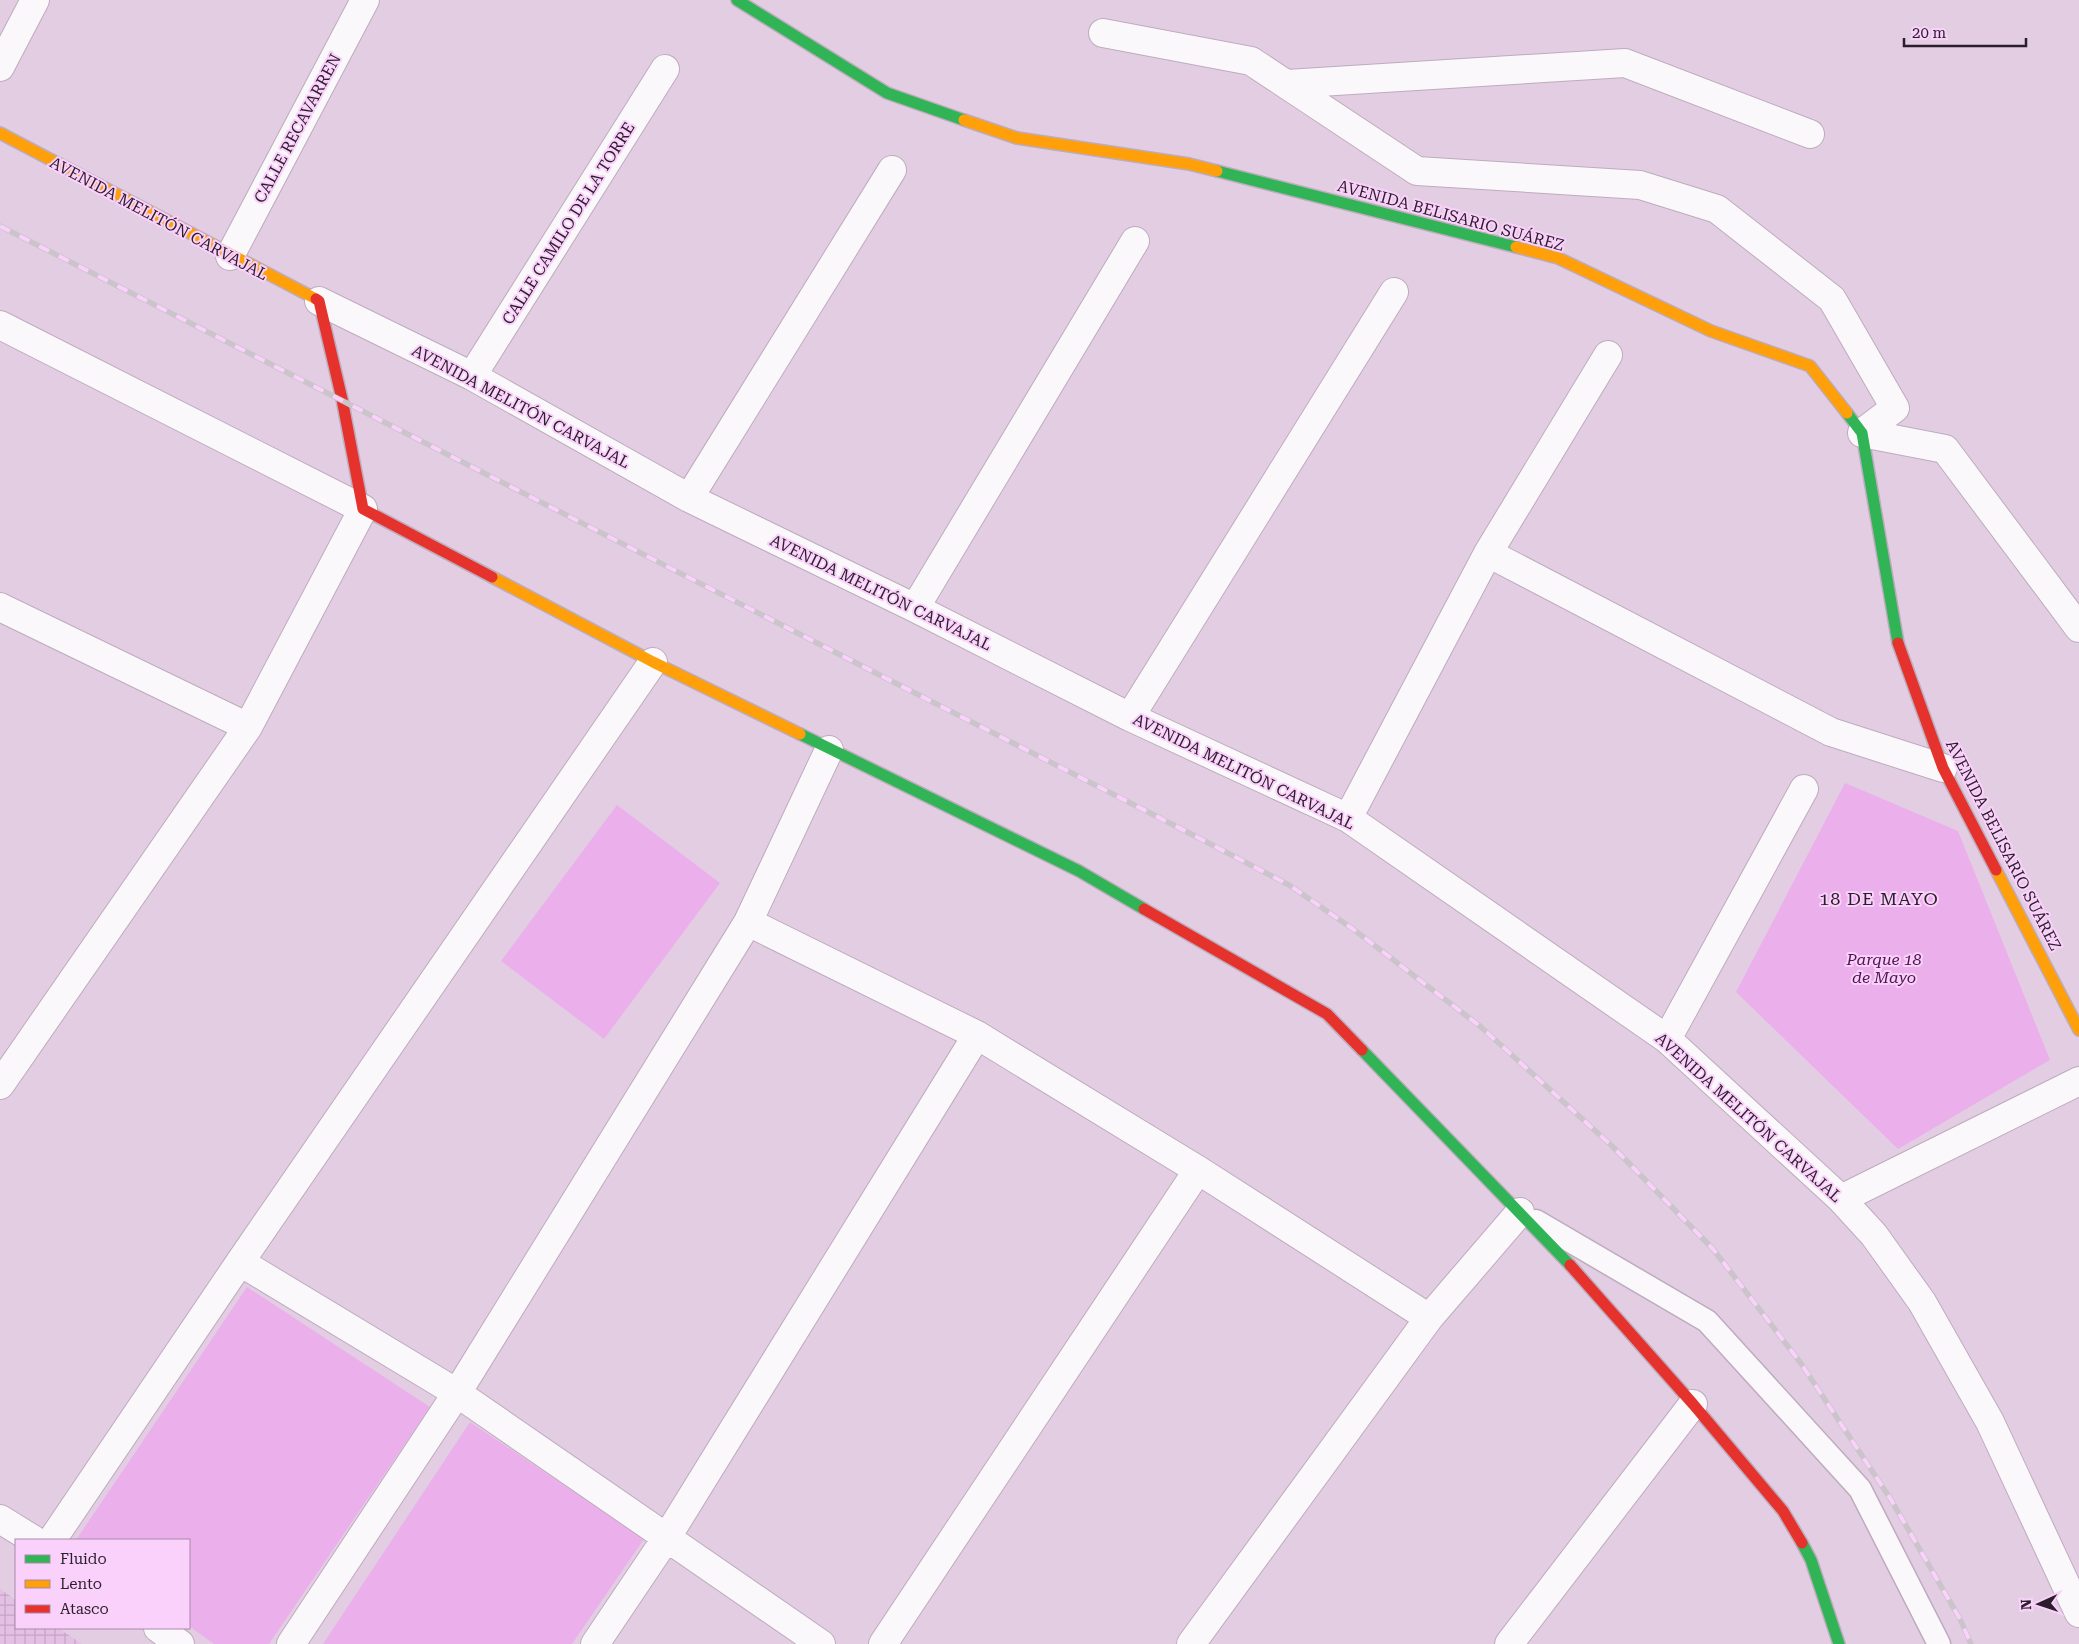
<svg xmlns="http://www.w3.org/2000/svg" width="2079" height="1644" font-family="'Roboto Serif',serif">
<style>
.industrial{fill:url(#industrial-grid)}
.green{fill:#ebafec}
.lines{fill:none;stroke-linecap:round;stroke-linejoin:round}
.lane-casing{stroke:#bdacbd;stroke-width:25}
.street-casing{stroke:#bdacbd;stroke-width:30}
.fast-casing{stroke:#bdacbd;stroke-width:14}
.slow-casing{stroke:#bdacbd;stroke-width:14}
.jam-casing{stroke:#bdacbd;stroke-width:14}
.lane{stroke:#fbf8fb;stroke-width:22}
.street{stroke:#fbf8fb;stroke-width:28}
.fast{stroke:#30b455;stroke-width:11}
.slow{stroke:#ff9f0a;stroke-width:11}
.jam{stroke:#e5322d;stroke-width:11}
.rail-casing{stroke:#cbc4cb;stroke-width:5.5}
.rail{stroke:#fad1fa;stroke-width:4;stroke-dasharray:11;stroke-linecap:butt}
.labels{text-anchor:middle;stroke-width:4;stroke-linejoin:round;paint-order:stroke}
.street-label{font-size:16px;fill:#2c1d2c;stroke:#fad1fa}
.park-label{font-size:16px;font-style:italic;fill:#4d134f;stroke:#fad1fa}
.neighbourhood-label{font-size:18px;letter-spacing:1px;fill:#2c1d2c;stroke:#fad1fa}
</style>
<defs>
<pattern id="industrial-grid" width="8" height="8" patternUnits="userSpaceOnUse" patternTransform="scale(1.25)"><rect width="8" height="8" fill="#e4c0e4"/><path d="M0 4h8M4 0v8" fill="none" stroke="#c4a5c4"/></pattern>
</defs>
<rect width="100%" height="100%" fill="#e3cde3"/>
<path class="industrial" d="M0 1589 16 1600V1628H58L82 1644H0Z"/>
<path class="green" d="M1845 783 1958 831 2050 1060 1898 1149 1736 992Z
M617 805 720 883 604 1039 501 961Z
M247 1287 430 1407 269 1644H214L189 1626V1540H76Z
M470 1422 644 1539 572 1644H323Z"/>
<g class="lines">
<defs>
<path id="lane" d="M1536 1221 1707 1321 1860 1489 1939 1644"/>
<path id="street" d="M1103 33 1251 61 1417 171 1640 185 1717 209 1832 299 1895 408 1862 433
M0 67 35 0
M1287 84 1625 63 1810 134
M230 256 365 0
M319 301 472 376 689 498 915 608 1130 717 1348 818 1667 1039 1841 1199 1874 1235 1922 1302 1990 1422 2079 1613
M0 325 363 509 248 727 0 1085
M472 376 665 69
M1862 433 1945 449 2079 628
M689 498 892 170
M1488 553 1831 732 1943 768
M0 607 248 727
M915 608 1135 241
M1130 717 1394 292
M1348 818 1488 553 1608 355
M748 922 977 1035 1198 1170 1429 1318
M1667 1039 1804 789
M1841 1199 2079 1081
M240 1262 457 1393 821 1644
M0 1519 34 1540
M52 1540 240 1262 653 662
M158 1628 180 1644
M291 1644 457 1393 748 922 829 750
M595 1644 667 1537 977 1035
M883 1644 1198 1170
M1191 1644 1429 1318 1520 1212
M1509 1644 1693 1404"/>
<path id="fast" d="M737 0 887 93 964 120
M1217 171 1516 247
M1847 413 1862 433 1898 643
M800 734 1079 871 1144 909
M1362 1050 1570 1265
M1802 1543 1811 1560 1839 1644"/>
<path id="slow" d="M964 120 1017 138 1189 164 1217 171
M0 133 316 299
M1516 247 1558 258 1711 331 1810 366 1847 413
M492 577 653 662 800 734
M1996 870 2079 1030"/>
<path id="jam" d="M316 299 319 301 342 399 363 509 492 577
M1898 643 1943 768 1996 870
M1144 909 1327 1014 1362 1050
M1570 1265 1693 1404 1783 1511 1802 1543"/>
</defs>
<use href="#lane" class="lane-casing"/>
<use href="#street" class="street-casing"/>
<use href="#fast" class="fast-casing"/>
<use href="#slow" class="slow-casing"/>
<use href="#jam" class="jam-casing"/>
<use href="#lane" class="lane"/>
<use href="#street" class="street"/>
<use href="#fast" class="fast"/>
<use href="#slow" class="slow"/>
<use href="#jam" class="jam"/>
<defs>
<path id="rail" d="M0 226 1197 837 1289 885 1353 929 1481 1027 1612 1146 1713 1249 1800 1362 1890 1498 1960 1619 1971 1644"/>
</defs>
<use href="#rail" class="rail-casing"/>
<use href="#rail" class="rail"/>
</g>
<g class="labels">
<g class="street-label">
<text transform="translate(297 128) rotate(-62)" y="6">CALLE RECAVARREN</text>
<text transform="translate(1451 215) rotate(15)" y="6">AVENIDA BELISARIO SUÁREZ</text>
<text transform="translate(159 218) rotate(28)" y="6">AVENIDA MELITÓN CARVAJAL</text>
<text transform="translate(568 223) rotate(-58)" y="6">CALLE CAMILO DE LA TORRE</text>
<text transform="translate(521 406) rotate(28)" y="6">AVENIDA MELITÓN CARVAJAL</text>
<text transform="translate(881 592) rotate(26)" y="6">AVENIDA MELITÓN CARVAJAL</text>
<text transform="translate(1244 771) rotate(26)" y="6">AVENIDA MELITÓN CARVAJAL</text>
<text transform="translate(2004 845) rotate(63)" y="6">AVENIDA BELISARIO SUÁREZ</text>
<text transform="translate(1749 1117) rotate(42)" y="6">AVENIDA MELITÓN CARVAJAL</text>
</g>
<g class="park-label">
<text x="1884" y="965">Parque 18<tspan x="1884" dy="18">de Mayo</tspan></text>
</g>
<g class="neighbourhood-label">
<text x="1879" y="905">18 DE MAYO</text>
</g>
</g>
<rect x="15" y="1539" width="175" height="90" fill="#fad1fa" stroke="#a889a8"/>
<rect x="25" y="1555" width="25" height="8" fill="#30b455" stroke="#a889a8"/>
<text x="60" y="1564" font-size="15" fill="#2c1d2c">Fluido</text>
<rect x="25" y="1580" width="25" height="8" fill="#ff9f0a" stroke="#a889a8"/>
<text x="60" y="1589" font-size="15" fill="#2c1d2c">Lento</text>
<rect x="25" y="1605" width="25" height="8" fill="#e5322d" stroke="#a889a8"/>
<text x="60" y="1614" font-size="15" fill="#2c1d2c">Atasco</text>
<g transform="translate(2039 1604) rotate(267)" stroke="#fad1fa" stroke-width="4" paint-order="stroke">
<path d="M0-4L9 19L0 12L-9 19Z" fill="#2c1d2c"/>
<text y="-8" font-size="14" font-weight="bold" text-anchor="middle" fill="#2c1d2c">N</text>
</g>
<path d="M1904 38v8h122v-8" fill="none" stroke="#2c1d2c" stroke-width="2.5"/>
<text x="1912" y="38" font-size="15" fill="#2c1d2c" stroke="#fad1fa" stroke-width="4" paint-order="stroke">20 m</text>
</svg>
